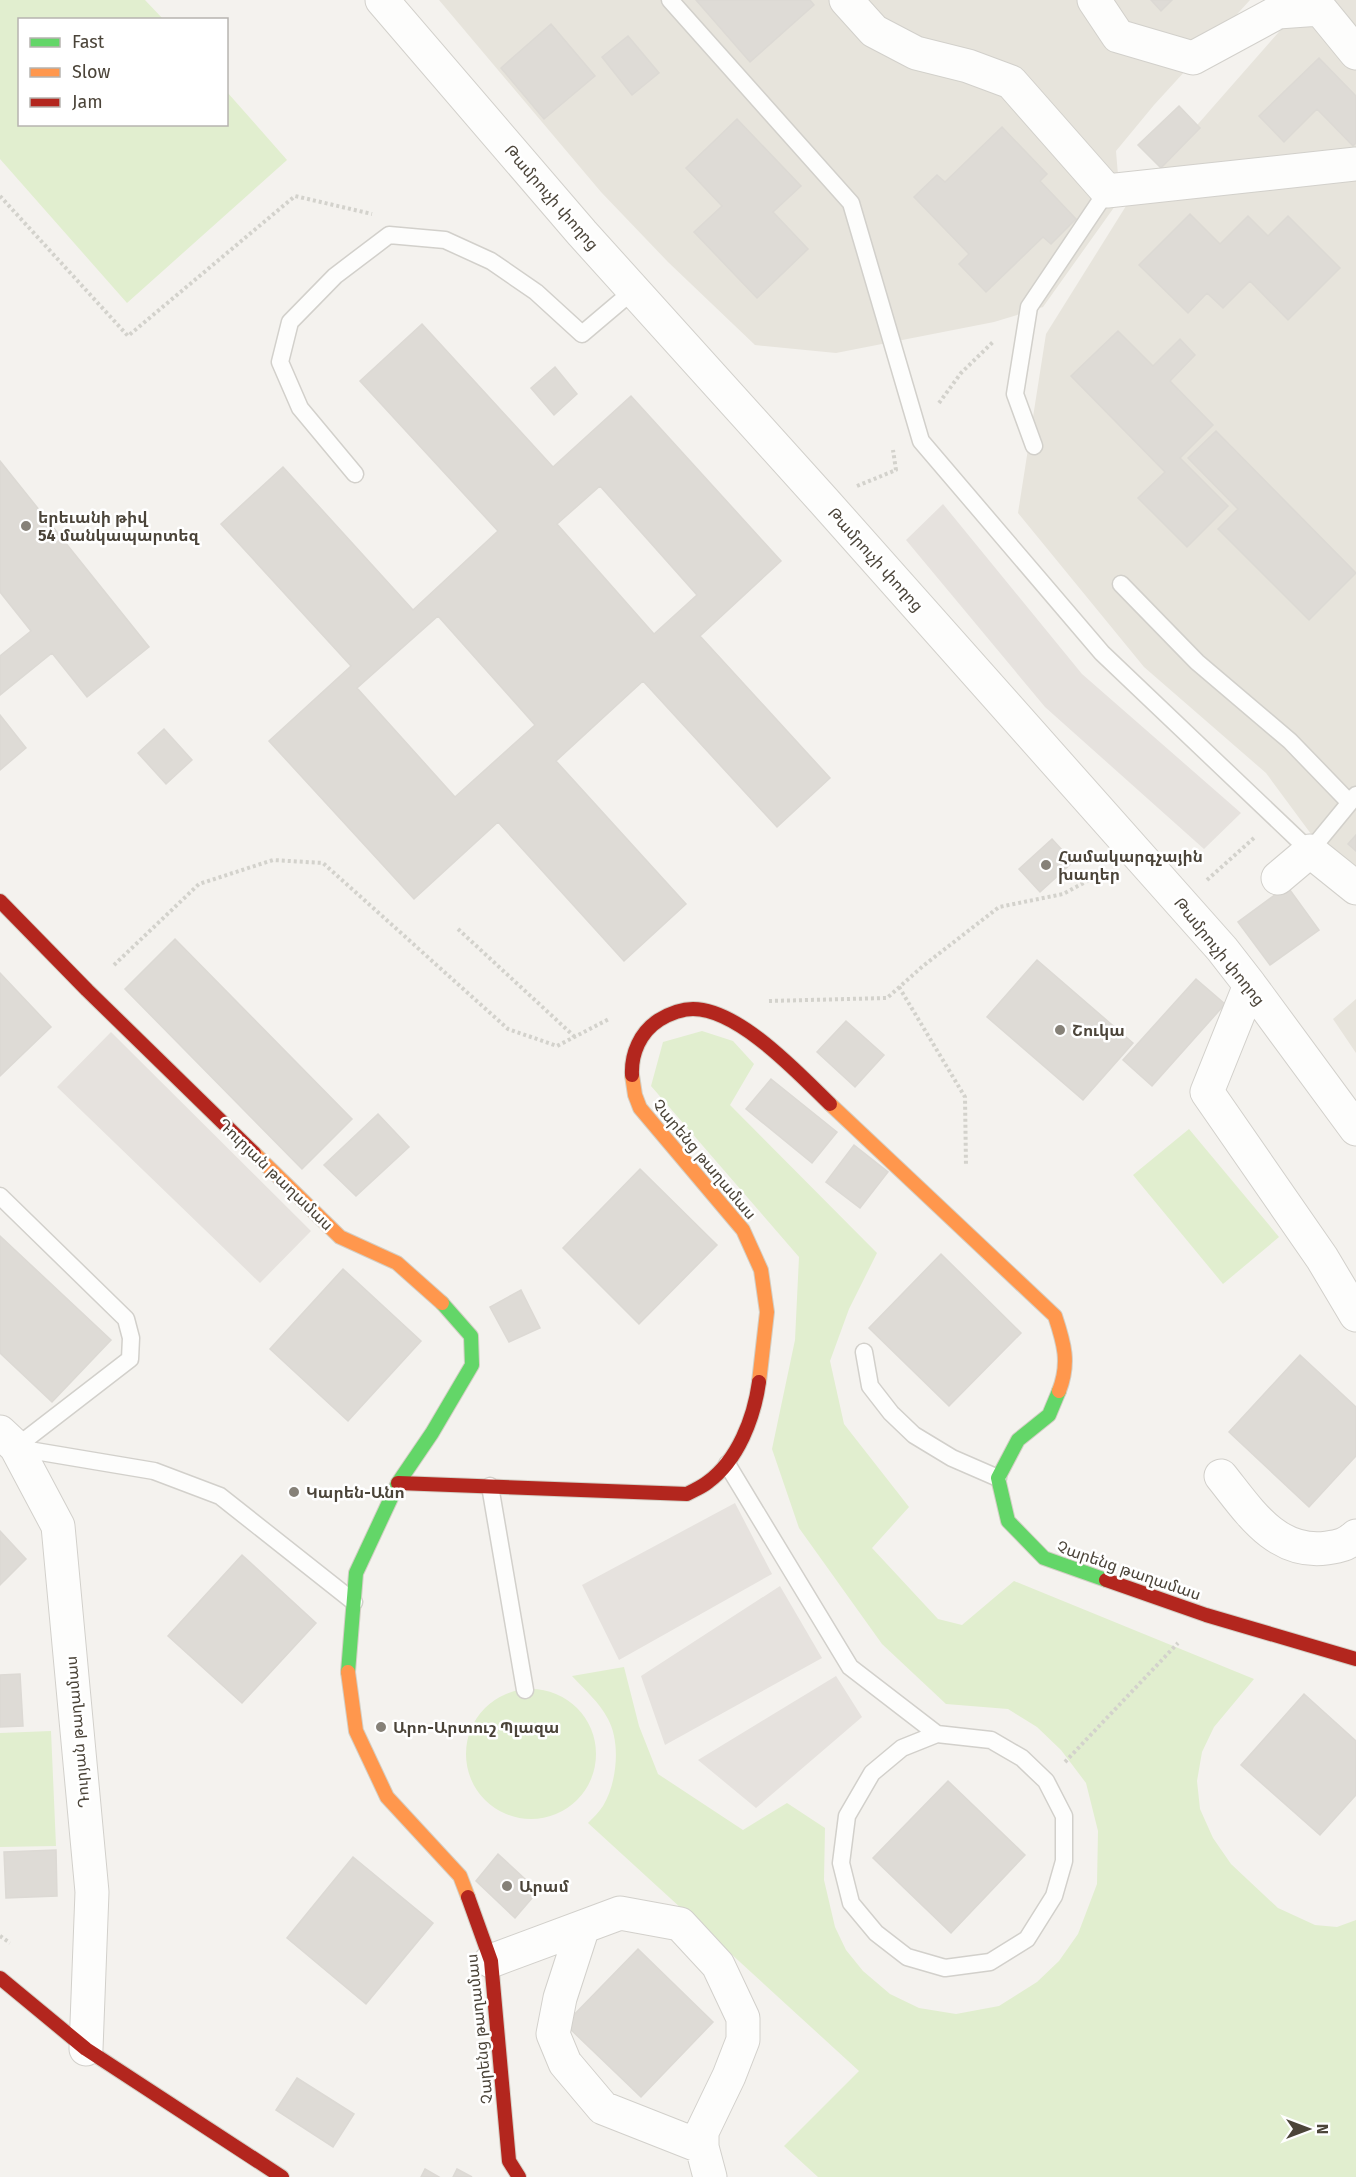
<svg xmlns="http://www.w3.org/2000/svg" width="1356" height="2177" font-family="'Fira Sans','Noto Sans Armenian',sans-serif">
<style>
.residential{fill:#e7e4dc}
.industrial{fill:#e6e2de}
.green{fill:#e1eecf}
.building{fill:#dedbd6;stroke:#dcd9d4;stroke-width:1.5;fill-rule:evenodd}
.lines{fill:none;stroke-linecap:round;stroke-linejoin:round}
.lane-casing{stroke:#d2d0cb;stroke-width:19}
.street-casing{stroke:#d2d0cb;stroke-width:35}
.fast-casing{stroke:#d3cfc5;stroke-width:16}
.slow-casing{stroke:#d3cfc5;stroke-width:16}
.jam-casing{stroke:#d3cfc5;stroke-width:16}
.path{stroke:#d3d2cc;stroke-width:4;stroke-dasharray:3 3;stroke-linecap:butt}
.lane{stroke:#fdfdfc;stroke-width:16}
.street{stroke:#fdfdfc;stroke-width:33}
.fast{stroke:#63d668;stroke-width:14}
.slow{stroke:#ff974d;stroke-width:14}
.jam{stroke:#b3261e;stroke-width:14}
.poi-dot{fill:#868178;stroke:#fff;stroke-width:2}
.labels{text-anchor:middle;stroke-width:5;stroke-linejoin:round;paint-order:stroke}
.street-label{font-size:16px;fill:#4b4439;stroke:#fff}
.poi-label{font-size:16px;font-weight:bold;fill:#4b4439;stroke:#fff;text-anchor:start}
</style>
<rect width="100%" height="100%" fill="#f4f2ee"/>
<path class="residential" d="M439 0H1250L1154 105 1116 151 1120 199 1043 307 994 322 836 353 755 345 668 262 601 192Z
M1307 0H1356V887L1331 861 1266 773 1144 667 1018 513 1046 334 1126 206Z
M1356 999V1053L1333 1019Z"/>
<path class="industrial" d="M943 504 1082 674 1241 813 1204 849 1045 707 906 540Z
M111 1032 311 1231 260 1283 57 1087Z
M735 1503 772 1574 619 1660 582 1585Z
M780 1586 822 1658 665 1745 641 1676Z
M836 1676 862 1717 756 1808 698 1760Z"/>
<path class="green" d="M0 0H145L163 19 20 20V124H226L227 92 287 160 127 303 0 159Z
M702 1031 733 1041 754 1064 730 1105 877 1253 849 1309 830 1361 844 1424 909 1507 872 1548 938 1619 962 1625 1014 1581 1254 1679 1214 1727 1202 1752 1197 1781 1200 1809 1213 1838 1231 1864 1278 1908 1315 1925 1337 1927 1356 1920V2177H818L784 2146 859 2071 588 1823C593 1818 599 1812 603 1806 617 1783 621 1743 608 1719 599 1702 585 1690 572 1676L624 1667 639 1726 658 1774 743 1830 787 1803 825 1828 824 1880 835 1927 846 1950 863 1971 890 1994 919 2008 956 2014 999 2006 1037 1982 1059 1961 1078 1934 1097 1884 1098 1831 1086 1783 1061 1750 1037 1727 1008 1709 946 1704 882 1644 799 1528 772 1449 795 1340 799 1257 651 1086 663 1042Z
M1189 1129 1279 1237 1223 1284 1133 1175Z
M466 1754a65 65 0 1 1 130 0a65 65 0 1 1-130 0Z
M51 1731 56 1846 0 1847V1733Z"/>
<path class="building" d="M696 0H810L814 5 750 62Z
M1151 0H1172L1161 11Z
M551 24 595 76 544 119 501 68Z
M628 36 659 73 632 95 602 57Z
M1319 58 1356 96V143L1353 146 1317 109 1284 142 1259 116Z
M1179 106 1200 128 1161 168 1138 145Z
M737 119 801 186 773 212 808 249 757 298 694 232 722 206 686 168Z
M1002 127 1047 174 1040 181 1076 219 1051 244 1043 237 986 292 959 264 969 254 914 197 937 175 945 182Z
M1190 214 1220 244 1248 216 1268 236 1288 216 1340 268 1288 320 1250 281 1223 308 1207 293 1188 313 1139 265Z
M422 324 553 467 631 396 781 561 700 636 830 778 777 827 643 681 556 761 686 904 624 961 498 822 414 899 269 741 351 666 221 524 283 467 413 610 498 531 360 381ZM600 486 697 595 654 634 557 524ZM438 616 535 725 455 797 357 688Z
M1118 331 1153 366 1180 339 1195 355 1170 381 1213 425 1180 458 1228 506 1187 547 1138 498 1165 472 1071 376Z
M555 367 577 394 554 415 531 388Z
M1216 431 1356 573 1309 620 1218 529 1238 509 1188 458Z
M0 461 149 647 87 697 52 653 0 695V656L31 631 0 592Z
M0 715 26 748 0 770Z
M164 729 192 760 166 784 138 753Z
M1356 835V851L1348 844Z
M1052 839 1073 862 1040 892 1019 869Z
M1287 886 1319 930 1270 965 1238 922Z
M175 939 352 1119 302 1169 125 989Z
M1037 960 1133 1043 1083 1100 987 1017Z
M0 973 51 1027 0 1076Z
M1196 979 1225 1004 1152 1086 1123 1060Z
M846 1021 884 1055 855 1087 817 1052Z
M771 1079 837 1132 812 1163 746 1109Z
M378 1114 409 1147 356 1196 324 1165Z
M854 1145 888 1172 860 1208 826 1182Z
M640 1169 717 1245 639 1324 563 1248Z
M0 1236 111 1340 52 1402 0 1353Z
M941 1254 1021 1333 949 1406 869 1328Z
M343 1269 421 1341 348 1421 270 1349Z
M521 1290 540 1328 509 1342 490 1307Z
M1300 1355 1356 1407V1456L1309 1507 1229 1432Z
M0 1531 26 1559 0 1585Z
M242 1555 316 1623 242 1703 168 1636Z
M20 1674 23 1726 0 1727V1675Z
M1304 1694 1356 1741V1795L1320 1835 1241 1765Z
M948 1781 1025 1855 951 1933 873 1858Z
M56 1850 57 1896 6 1898 4 1852Z
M498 1854 538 1891 515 1918 476 1881Z
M353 1857 433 1923 366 2004 287 1938Z
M638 1949 713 2022 641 2097 565 2024Z
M297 2078 354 2114 333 2147 276 2110Z
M425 2169 439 2177H421Z
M457 2169 472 2177H453Z"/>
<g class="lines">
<defs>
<path id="lane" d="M670 0 851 203 921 441 1102 653 1310 851 1356 795
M1034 446 1015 394 1029 307 1107 191
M355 474 300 408 280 362 290 322 335 276 389 235 445 240 491 261 536 292 582 334 634 290
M1121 584 1197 662 1290 741 1349 802
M0 1196 126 1319 131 1338 130 1359 16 1447
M864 1352 870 1386 891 1413 914 1435 952 1458 998 1478
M17 1448 154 1471 220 1496 354 1602
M727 1464 850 1667 937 1734 991 1740 1022 1758 1046 1781 1064 1816V1861L1054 1896 1027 1939 990 1962 945 1968 907 1957 876 1933 851 1903 841 1863 847 1816 872 1773 902 1748 937 1734
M490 1486 525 1690"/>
<path id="street" d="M382 0 582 233 823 500 1222 949 1250 985 1356 1129
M846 0 874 31 916 53 968 66 1011 82 1107 191 1356 164
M1094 0 1118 36 1193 58 1278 12 1320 9 1356 53
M1278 878 1310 851 1356 888
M1250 985 1207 1092 1322 1258 1356 1315
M0 1432 16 1447 58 1526 92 1892 86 2049
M1221 1476C1249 1511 1276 1555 1327 1548 1340 1546 1346 1545 1356 1536
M583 1927 560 1998 553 2034 565 2063 603 2108 702 2147
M491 1961 620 1913 680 1924 718 1965 743 2018V2040L729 2076 702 2132V2147L710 2177"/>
<path id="fast" d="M1059 1391 1049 1415 1018 1440 998 1478 1008 1521 1044 1558 1106 1580
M348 1672 356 1573 398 1483 432 1433 472 1365 471 1336 442 1303"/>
<path id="slow" d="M632 1075 635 1095 640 1108 743 1230 761 1270 767 1312 759 1382
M830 1104 1055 1316C1064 1343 1070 1363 1059 1391
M254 1153 340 1237 397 1263 442 1303
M348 1672 356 1731 387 1797 460 1876 468 1897"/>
<path id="jam" d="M0 901 87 990 254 1153
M632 1075C631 1054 640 1032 659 1020 669 1014 681 1009 693 1009 739 1009 799 1074 830 1104
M398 1483 687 1494C694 1490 702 1487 708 1482 738 1460 754 1418 759 1382
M1106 1580 1206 1615 1356 1659
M468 1897 491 1961 509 2161 519 2177
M0 1978 86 2049 282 2177"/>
</defs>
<use href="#lane" class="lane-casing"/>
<use href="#street" class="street-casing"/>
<use href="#fast" class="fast-casing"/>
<use href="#slow" class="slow-casing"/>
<use href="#jam" class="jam-casing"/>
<path class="path" d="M0 196 128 336 295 196 372 214
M939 403 961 373 994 341
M857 486 896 470 893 450
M1207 880 1255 837
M458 929 576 1038
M114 965 199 884 273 860 323 863 508 1029 557 1046 609 1019
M899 987 965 1097 966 1166
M769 1001 887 998 923 966 999 907 1063 894 1106 871
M1065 1762 1178 1643
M0 1936 10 1943"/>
<use href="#lane" class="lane"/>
<use href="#street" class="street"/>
<use href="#fast" class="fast"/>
<use href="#slow" class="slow"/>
<use href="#jam" class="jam"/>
</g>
<g class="poi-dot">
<circle cx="26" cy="526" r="6"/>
<circle cx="1046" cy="865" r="6"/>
<circle cx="1060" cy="1030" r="6"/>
<circle cx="294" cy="1492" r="6"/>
<circle cx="381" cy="1727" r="6"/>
<circle cx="507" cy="1886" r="6"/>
</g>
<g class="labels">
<g class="street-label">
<text transform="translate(552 197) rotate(49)" y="6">Թամրուչի փողոց</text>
<text transform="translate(876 559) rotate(48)" y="6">Թամրուչի փողոց</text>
<text transform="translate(1220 951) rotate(51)" y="6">Թամրուչի փողոց</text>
<text transform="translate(705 1159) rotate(50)" y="6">Չարենց թաղամաս</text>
<text transform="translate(276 1174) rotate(44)" y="6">Դուրյան թաղամաս</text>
<text transform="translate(1129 1570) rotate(19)" y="6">Չարենց թաղամաս</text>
<text transform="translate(77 1732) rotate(-95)" y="6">Դուրյան թաղամաս</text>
<text transform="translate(479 2029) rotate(-96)" y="6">Չարենց թաղամաս</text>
</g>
<g class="poi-label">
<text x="38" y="523">երեւանի թիվ<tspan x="38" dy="18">54 մանկապարտեզ</tspan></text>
<text x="1058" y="862">Համակարգչային<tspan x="1058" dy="18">խաղեր</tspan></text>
<text x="1072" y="1036">Շուկա</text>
<text x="306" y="1498">Կարեն-Անո</text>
<text x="393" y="1733">Արո-Արտուշ Պլազա</text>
<text x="519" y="1892">Արամ</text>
</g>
</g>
<rect x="18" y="18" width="210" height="108" fill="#ffffff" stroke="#b7b4b0" stroke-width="1.5"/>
<rect x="30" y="38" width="30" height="9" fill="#63d668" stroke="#b7b4b0" stroke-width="1.5"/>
<text x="72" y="48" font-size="18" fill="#4b4439">Fast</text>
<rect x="30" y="68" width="30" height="9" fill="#ff974d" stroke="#b7b4b0" stroke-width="1.5"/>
<text x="72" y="78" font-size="18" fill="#4b4439">Slow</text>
<rect x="30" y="98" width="30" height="9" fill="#b3261e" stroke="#b7b4b0" stroke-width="1.5"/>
<text x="72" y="108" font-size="18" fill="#4b4439">Jam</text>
<g transform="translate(1308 2129) rotate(90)" stroke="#ffffff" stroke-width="4.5" paint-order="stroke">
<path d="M0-4.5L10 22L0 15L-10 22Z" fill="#4b4439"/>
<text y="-9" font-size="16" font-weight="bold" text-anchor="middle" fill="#4b4439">N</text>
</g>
</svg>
